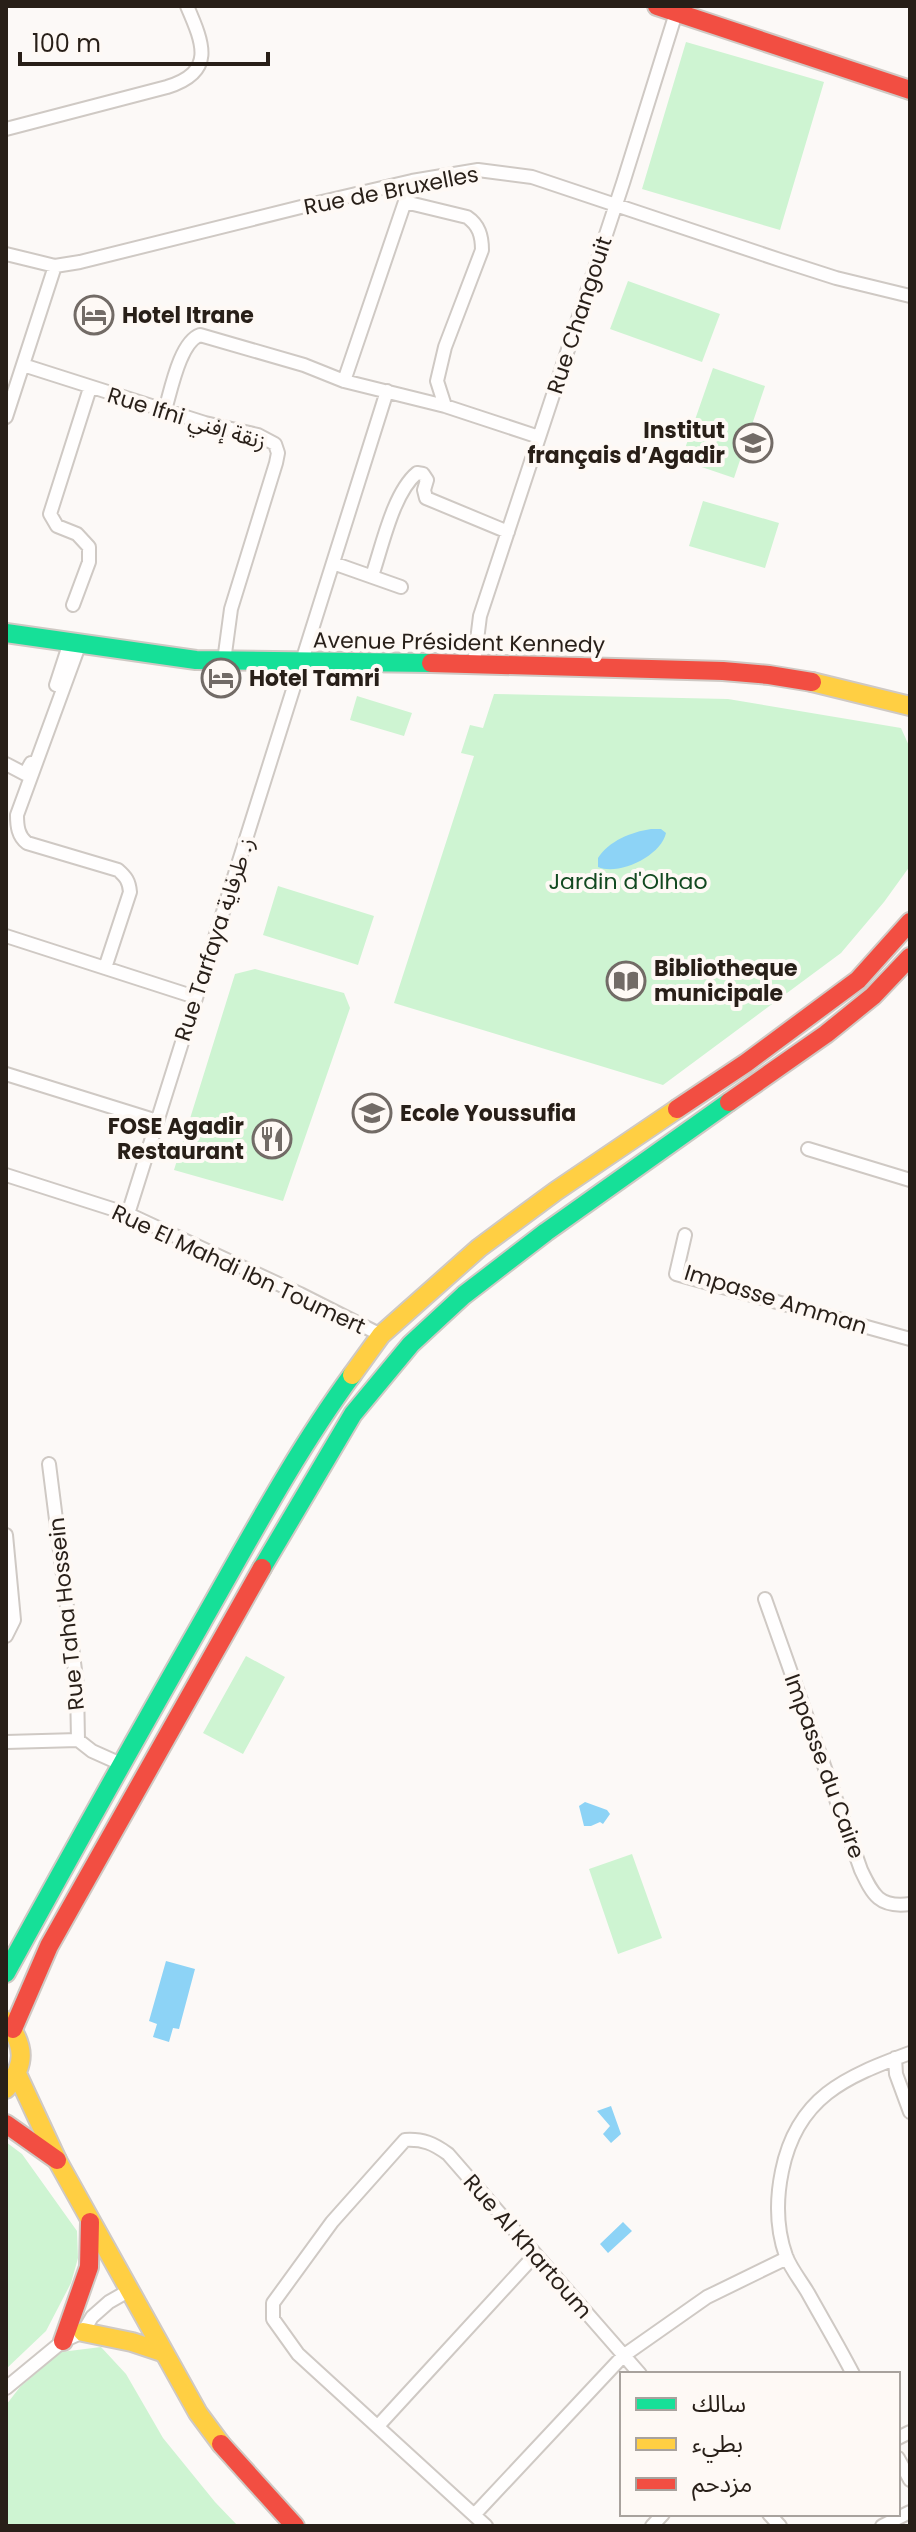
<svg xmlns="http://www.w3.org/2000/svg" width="916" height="2532" font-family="Poppins,'Noto Sans Arabic',sans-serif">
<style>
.green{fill:#cef4d2}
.water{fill:#8dd3f6}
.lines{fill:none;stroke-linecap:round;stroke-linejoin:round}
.street-casing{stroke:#cfc9c4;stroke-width:16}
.fast-casing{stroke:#cfc9c4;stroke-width:22}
.slow-casing{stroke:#cfc9c4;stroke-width:22}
.jam-casing{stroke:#cfc9c4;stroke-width:22}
.street{stroke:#fffefe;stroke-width:12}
.fast{stroke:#16e098;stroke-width:18}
.slow{stroke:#ffcf43;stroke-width:18}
.jam{stroke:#f24e42;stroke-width:18}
.labels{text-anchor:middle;stroke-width:8;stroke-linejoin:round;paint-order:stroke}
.street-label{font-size:22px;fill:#281f18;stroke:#fef9f5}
.poi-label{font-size:22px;font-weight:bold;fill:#281f18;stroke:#fef9f5;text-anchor:start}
.park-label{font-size:22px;fill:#124920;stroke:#fef9f5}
</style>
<rect width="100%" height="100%" fill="#fcf9f7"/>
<path class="green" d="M686 42 824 82 780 230 642 189Z
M628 281 720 314 702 362 610 329Z
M713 368 765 386 734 478 681 460Z
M703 501 779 523 765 568 689 546Z
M494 694 728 699 901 728 910 748V866L884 902 841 953 663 1085 394 1003 474 756 461 753 470 725 483 728Z
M357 696 412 713 404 736 350 720Z
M278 886 374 916 358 965 263 935Z
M255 969 344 993 350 1008 283 1201 174 1170 235 974Z
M246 1656 285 1677 243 1754 203 1733Z
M632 1854 662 1938 618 1954 589 1869Z
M6 2142 22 2154 77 2231 78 2258 71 2283 46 2331 6 2369Z
M101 2347 126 2374 163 2438 215 2502 238 2526H6V2405L20 2387 61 2352Z"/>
<path class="water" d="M651 829H661L666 833C661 856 619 876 598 867V858C609 841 631 832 651 829Z
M585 1802 607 1810 610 1814 603 1824 600 1822 591 1826H584L579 1806Z
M166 1961 195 1969 179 2029 173 2028 169 2042 153 2037 157 2024 149 2021Z
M611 2106 621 2134 611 2143 603 2134 610 2126 597 2111Z
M623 2222 632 2231 608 2253 600 2244Z"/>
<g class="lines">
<defs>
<path id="street" d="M6 129 167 87C215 72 204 45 187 6
M405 202 467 217C479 225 482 236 482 250L445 347 437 381 445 406
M6 254 55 266 80 262 309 205 412 181 478 170 532 177 780 260 836 278 910 296
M23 365 205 423 258 435 275 444 278 453 276 463 231 609 224 661
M344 381 412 181
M165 410C171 390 180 342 200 335L304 365 344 381 445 406 539 437
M6 417 55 266
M333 563 401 587
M372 576C382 547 393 493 417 473L423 474 427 480 424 490 426 498 508 532
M73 605 89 562V547L77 534 57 526 50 514 90 388
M80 643 17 815C17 826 18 836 27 843L118 870C126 877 129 881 130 892L105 968
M474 664 480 616 623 183 676 13
M56 685 70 642
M6 764 25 774 31 763
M6 936 195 997
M6 1074 157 1121
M808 1149 910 1180
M6 1175 128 1214 300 1294 381 1335
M128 1214 387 391
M685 1235 676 1274 910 1339
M6 1535 14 1620 6 1636
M765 1599 861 1870C873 1895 879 1908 910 1904
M78 1740 92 1751 121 1764
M6 1742 78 1740 77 1686 49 1464
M895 2058 896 2074 910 2112
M853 2374C839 2347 823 2320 808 2293 801 2281 791 2269 786 2256 776 2228 776 2200 782 2171 797 2097 845 2077 910 2053
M6 2388 63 2341 83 2332 92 2317 109 2302 130 2290
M378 2426 535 2255
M898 2438 910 2432
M898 2458 910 2480
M769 2514 780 2526
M474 2515 623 2356 707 2297 787 2258
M486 2526 298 2354 273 2319V2303L332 2222 405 2140C423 2139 433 2143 448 2154L640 2374
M652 2526 663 2514
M882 2526 910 2512"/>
<path id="fast" d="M6 633 196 660 431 663
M262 1568 353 1414 411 1344 464 1295 546 1232 729 1102
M6 1973C70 1856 135 1740 201 1624 249 1540 295 1453 352 1375"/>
<path id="slow" d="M812 682 910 706
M352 1375 381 1335 479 1248 556 1191 677 1109
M18 2076 57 2160 198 2413 221 2444
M6 2089C26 2064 25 2047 7 2021
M83 2332 132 2342 162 2352"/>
<path id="jam" d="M657 6 910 90
M431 663 723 671 769 675 812 682
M729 1102 826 1034 873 996 910 957
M677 1109 746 1063 858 980 910 922
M13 2029 49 1946 262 1568
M6 2124 57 2160
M63 2341 89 2267 90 2222
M221 2444 295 2526"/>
</defs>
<use href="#street" class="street-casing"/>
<use href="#fast" class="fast-casing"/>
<use href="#slow" class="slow-casing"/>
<use href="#jam" class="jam-casing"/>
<use href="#street" class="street"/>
<use href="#fast" class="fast"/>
<use href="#slow" class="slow"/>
<use href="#jam" class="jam"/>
</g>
<defs>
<symbol id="hotel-ring" viewBox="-11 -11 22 22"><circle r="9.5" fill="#fef9f5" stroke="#726b66" stroke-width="1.5"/><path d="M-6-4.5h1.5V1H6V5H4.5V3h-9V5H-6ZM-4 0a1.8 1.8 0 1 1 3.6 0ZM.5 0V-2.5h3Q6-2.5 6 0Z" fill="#726b66"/></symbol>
<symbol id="university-ring" viewBox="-11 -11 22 22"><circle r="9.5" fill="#fef9f5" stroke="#726b66" stroke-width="1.5"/><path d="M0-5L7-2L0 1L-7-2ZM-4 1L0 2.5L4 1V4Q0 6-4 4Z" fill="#726b66"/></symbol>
<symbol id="library-ring" viewBox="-11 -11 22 22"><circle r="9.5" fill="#fef9f5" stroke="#726b66" stroke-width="1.5"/><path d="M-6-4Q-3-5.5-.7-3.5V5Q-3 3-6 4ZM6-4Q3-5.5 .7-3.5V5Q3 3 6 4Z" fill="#726b66"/></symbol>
<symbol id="school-ring" viewBox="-11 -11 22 22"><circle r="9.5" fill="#fef9f5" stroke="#726b66" stroke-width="1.5"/><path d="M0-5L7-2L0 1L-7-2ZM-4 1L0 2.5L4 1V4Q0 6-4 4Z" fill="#726b66"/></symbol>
<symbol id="restaurant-ring" viewBox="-11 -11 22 22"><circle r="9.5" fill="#fef9f5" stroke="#726b66" stroke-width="1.5"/><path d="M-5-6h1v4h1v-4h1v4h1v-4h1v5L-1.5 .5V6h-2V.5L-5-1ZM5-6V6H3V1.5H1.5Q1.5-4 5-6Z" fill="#726b66"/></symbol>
</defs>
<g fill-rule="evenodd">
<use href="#hotel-ring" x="72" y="293" width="44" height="44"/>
<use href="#university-ring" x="731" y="421" width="44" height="44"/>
<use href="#hotel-ring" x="199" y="656" width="44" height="44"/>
<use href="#library-ring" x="604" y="959" width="44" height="44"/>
<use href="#school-ring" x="350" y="1091" width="44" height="44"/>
<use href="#restaurant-ring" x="250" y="1117" width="44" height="44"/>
</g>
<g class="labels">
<g class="street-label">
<text transform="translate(391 190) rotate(-11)" y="8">Rue de Bruxelles</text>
<text transform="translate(579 315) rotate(-72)" y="8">Rue Changouit</text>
<text transform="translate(187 418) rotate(17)" y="8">Rue Ifni زنقة إفني</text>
<text transform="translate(459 642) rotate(1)" y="8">Avenue Président Kennedy</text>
<text transform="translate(214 939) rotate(-72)" y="8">Rue Tarfaya ز. طرفاية</text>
<text transform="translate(239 1269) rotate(25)" y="8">Rue El Mahdi Ibn Toumert</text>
<text transform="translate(776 1299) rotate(17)" y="8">Impasse Amman</text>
<text transform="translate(66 1614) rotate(-96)" y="8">Rue Taha Hossein</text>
<text transform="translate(825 1766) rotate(70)" y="8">Impasse du Caire</text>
<text transform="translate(528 2246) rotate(49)" y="8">Rue Al Khartoum</text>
</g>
<g class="poi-label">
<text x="122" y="323">Hotel Itrane</text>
<text x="725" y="438" text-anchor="end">Institut<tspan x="725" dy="25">français d’Agadir</tspan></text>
<text x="249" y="686">Hotel Tamri</text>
<text x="654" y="976">Bibliotheque<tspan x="654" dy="25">municipale</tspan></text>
<text x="400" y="1121">Ecole Youssufia</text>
<text x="244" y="1134" text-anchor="end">FOSE Agadir<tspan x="244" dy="25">Restaurant</tspan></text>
</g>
<g class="park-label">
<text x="628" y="889">Jardin d'Olhao</text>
</g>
</g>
<rect width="916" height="2532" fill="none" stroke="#281f18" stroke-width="16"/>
<rect x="620" y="2372" width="280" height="144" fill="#fef9f5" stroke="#a8a29d" stroke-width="2"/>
<rect x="636" y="2398" width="40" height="12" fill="#16e098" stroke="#a8a29d" stroke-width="2"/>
<text x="692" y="2412" font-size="24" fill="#281f18">سالك</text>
<rect x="636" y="2438" width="40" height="12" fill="#ffcf43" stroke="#a8a29d" stroke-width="2"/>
<text x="692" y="2452" font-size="24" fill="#281f18">بطيء</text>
<rect x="636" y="2478" width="40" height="12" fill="#f24e42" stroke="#a8a29d" stroke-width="2"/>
<text x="692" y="2492" font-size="24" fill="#281f18">مزدحم</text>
<path d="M20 52v12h248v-12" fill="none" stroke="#281f18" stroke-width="4"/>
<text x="32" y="52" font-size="24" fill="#281f18" stroke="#fef9f5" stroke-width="6" paint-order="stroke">100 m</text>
</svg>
